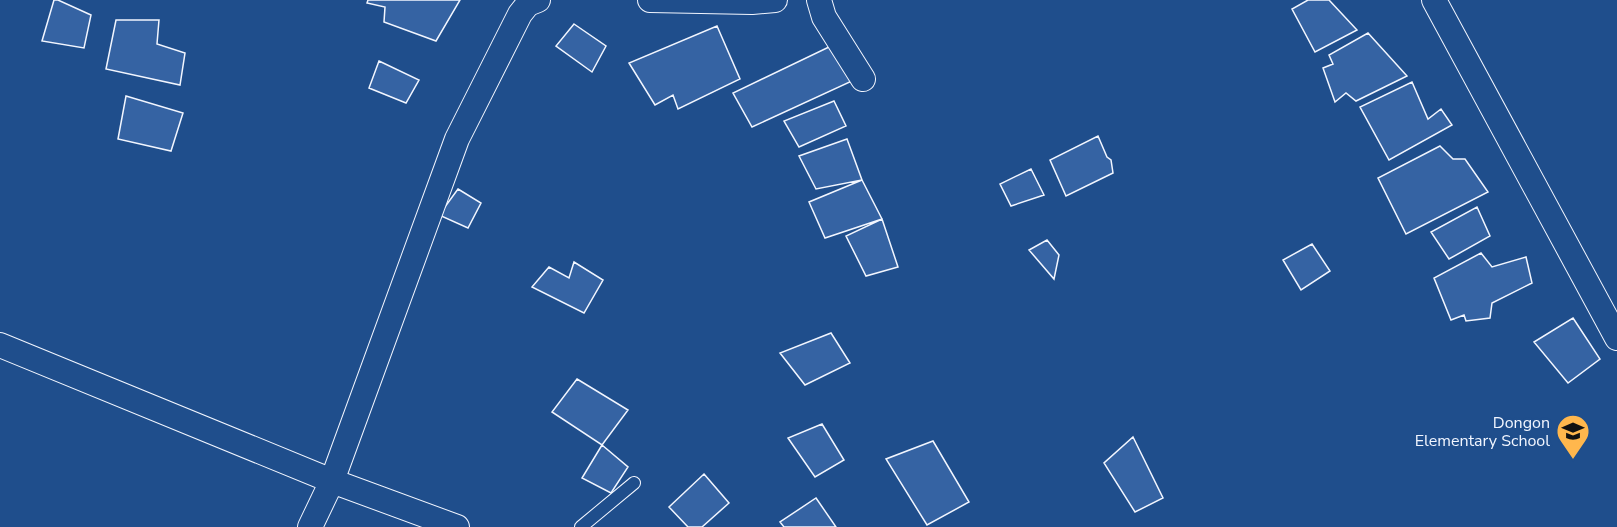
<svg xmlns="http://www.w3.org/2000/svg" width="1617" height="527" font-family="'Nunito Sans',sans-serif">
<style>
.building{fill:#3563a3;stroke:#f2f6ff;stroke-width:1.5}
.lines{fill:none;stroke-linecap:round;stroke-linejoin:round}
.lane-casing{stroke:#f2f6ff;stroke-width:14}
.street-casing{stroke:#f2f6ff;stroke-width:26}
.lane{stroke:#1f4e8c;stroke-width:12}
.street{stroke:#1f4e8c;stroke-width:24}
.labels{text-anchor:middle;stroke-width:4.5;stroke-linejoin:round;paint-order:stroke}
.poi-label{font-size:16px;fill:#f2f6ff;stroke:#1f4e8c;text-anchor:end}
</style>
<rect width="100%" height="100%" fill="#1f4e8c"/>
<path class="building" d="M54 0H58L91 15 84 48 42 41Z
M368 0H460L436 41 384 22 385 7 367 3Z
M1308 0H1329L1357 30 1315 52 1292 9Z
M116 20H159L157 44 185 53 180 85 106 69Z
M574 24 606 46 592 72 556 46Z
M717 26 740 79 678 109 673 95 655 105 629 63Z
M1368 33 1407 76 1356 101 1346 93 1335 102 1323 68 1333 64 1329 55Z
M831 46 852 81 752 127 733 93Z
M379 61 419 80 406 103 369 88Z
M1412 82 1428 119 1441 109 1452 125 1389 160 1360 107Z
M126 96 183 113 171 151 118 139Z
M834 101 846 126 799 147 784 121Z
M1098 136 1107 157 1111 160 1113 173 1066 196 1050 160Z
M847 139 862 180 816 189 799 156Z
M1440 146 1453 159H1465L1488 192 1406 234 1378 178Z
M1031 169 1044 195 1011 206 1000 184Z
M862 180 882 219 825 238 809 202Z
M458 189 481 203 468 228 439 215Z
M1477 207 1490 236 1449 259 1431 232Z
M882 219 898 267 866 276 846 236Z
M1047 240 1059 255 1054 279 1029 250Z
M1312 244 1330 271 1301 290 1283 260Z
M1481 253 1492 267 1526 257 1532 283 1492 303 1490 318 1466 321 1464 315 1451 320 1434 278Z
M574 262 603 280 584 313 532 287 549 267 569 278Z
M1573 318 1600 359 1568 383 1534 342Z
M831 333 850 363 805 385 780 353Z
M577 379 628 410 602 445 552 412Z
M822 424 844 460 815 477 788 438Z
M1133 437 1163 498 1135 512 1104 463Z
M933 441 969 502 927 525 886 459Z
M602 445 628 467 611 493 582 478Z
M704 474 729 503 702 527H688L669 507Z
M816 498 836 527H784L780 522Z"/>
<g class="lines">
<defs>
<path id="lane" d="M581 527 634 483"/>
<path id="street" d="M650 0 752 2 775 0
M819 0 824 17 863 79
M1434 0 1617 338
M0 345 332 481 457 527
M310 527 332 481 457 139 520 14 528 4 538 0"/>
</defs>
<use href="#lane" class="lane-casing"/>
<use href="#street" class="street-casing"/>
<use href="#lane" class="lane"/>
<use href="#street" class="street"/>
</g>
<defs>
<symbol id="school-pin" viewBox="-11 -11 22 30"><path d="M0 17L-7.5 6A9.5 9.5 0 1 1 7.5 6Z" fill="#ffb74d" stroke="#1f4e8c"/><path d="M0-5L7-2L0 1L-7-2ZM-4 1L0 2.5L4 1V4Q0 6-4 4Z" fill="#111"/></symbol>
</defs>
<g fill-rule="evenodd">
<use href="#school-pin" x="1554" y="412" width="38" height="52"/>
</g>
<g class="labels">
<g class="poi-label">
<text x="1550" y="428">Dongon<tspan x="1550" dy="18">Elementary School</tspan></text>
</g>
</g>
</svg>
